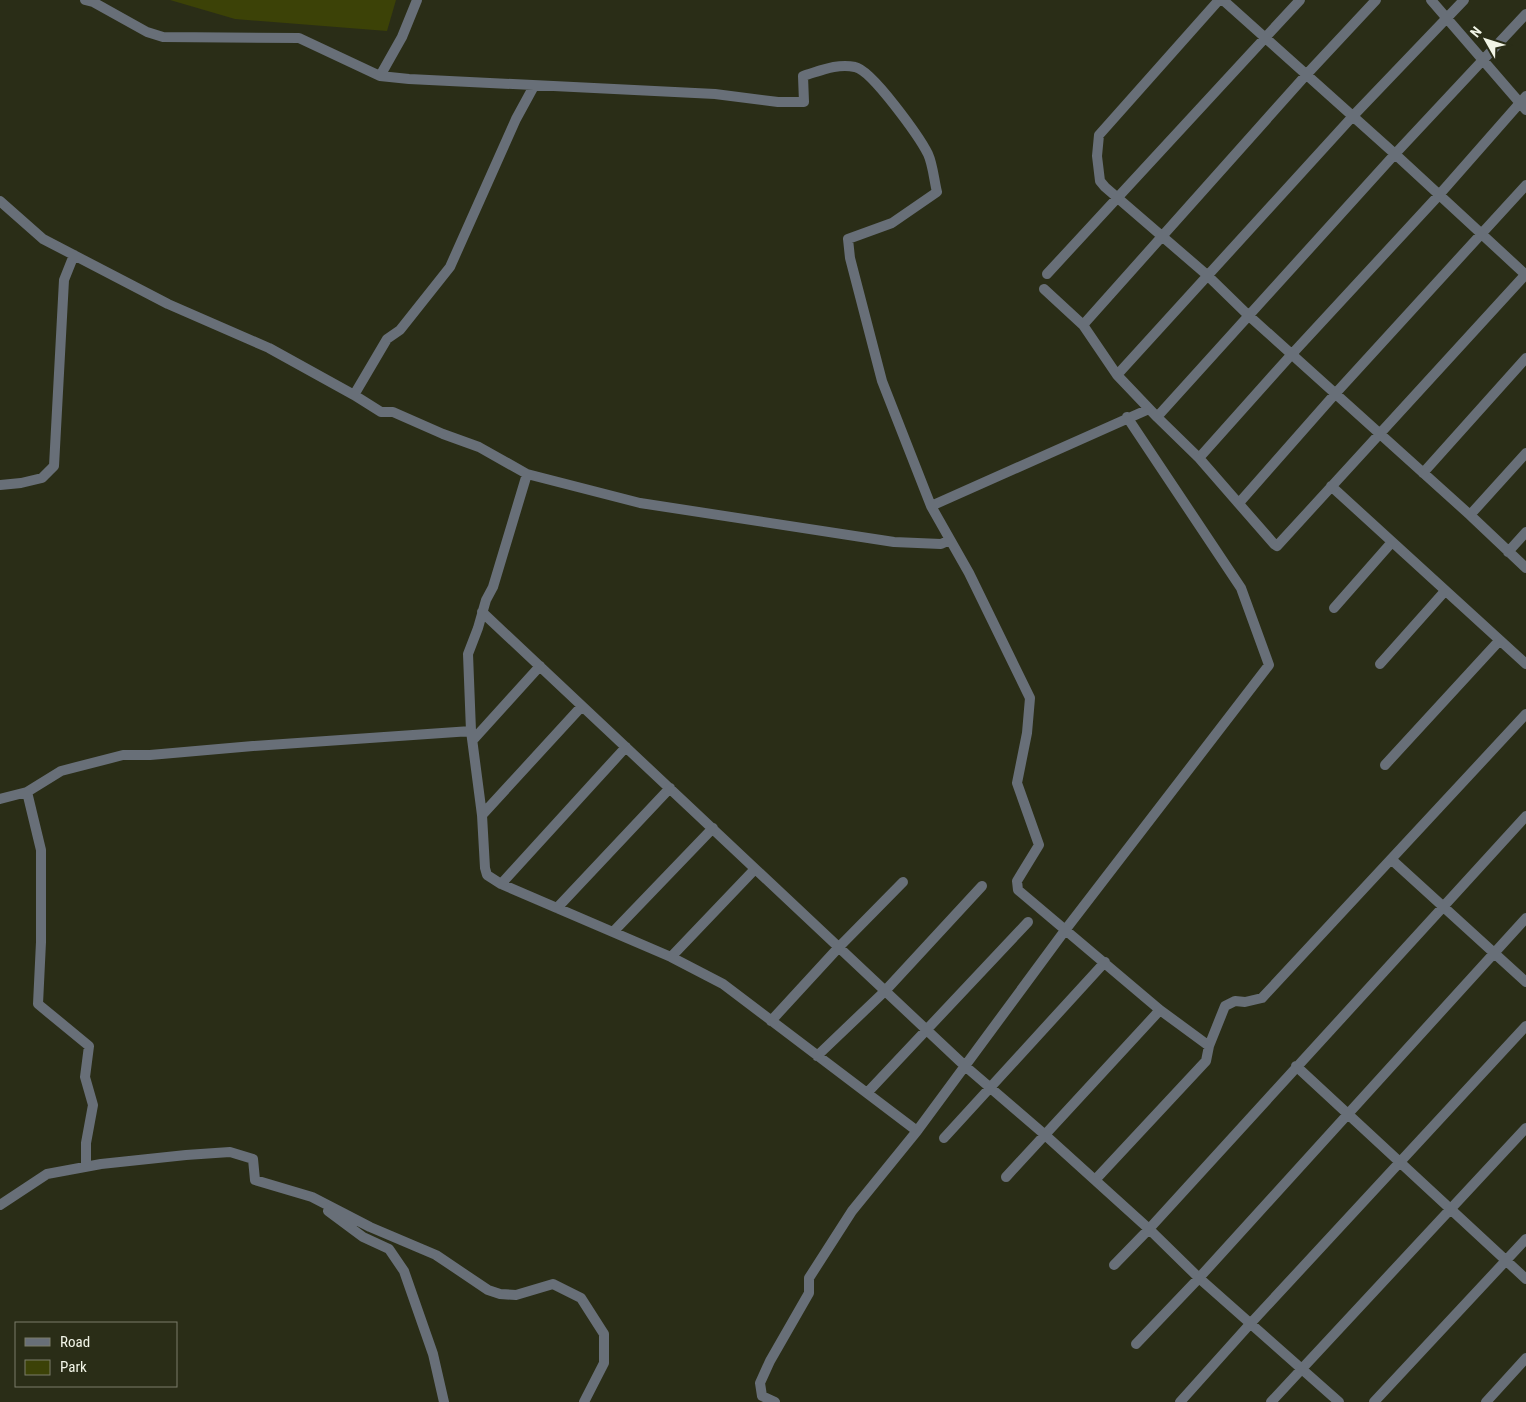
<svg xmlns="http://www.w3.org/2000/svg" width="1526" height="1402" font-family="'Roboto Condensed',sans-serif">
<style>
.green{fill:#3c4207}
.lines{fill:none;stroke-linecap:round;stroke-linejoin:round}
.minor{stroke:#686f78;stroke-width:10}
</style>
<rect width="100%" height="100%" fill="#2a2d17"/>
<path class="green" d="M170 0H396L387 31 235 19Z"/>
<g class="lines">
<path class="minor" d="M85 0 93 2 147 32 163 37 299 38 380 76 409 79 715 94 778 102H804L803 76C820 71 837 63 855 67 872 70 920 138 928 154 933 165 934 180 937 192L892 223 848 239 850 258 882 381 931 506 969 573 1030 698 1027 733 1017 783 1039 845 1017 881 1018 890 1160 1010 1209 1046
M1219 0 1099 135 1097 156 1100 181 1105 187 1207 275 1248 315 1470 515 1526 568
M1223 0 1395 154 1526 275
M1431 0 1526 110
M380 76 402 37 417 0
M0 201 43 239 168 304 269 348 354 395 381 412H393L443 434 479 447 527 474 640 503 894 542 941 544 950 540
M1047 274 1300 0
M1044 289 1083 325 1117 375 1157 417 1199 458 1274 544 1277 546 1526 274
M1083 325 1306 75 1376 0
M1117 375 1353 116 1464 0
M354 395 387 339 400 330 450 267 516 119 534 86
M1157 417 1395 154 1526 14
M1199 458 1292 354 1439 195 1526 96
M1423 473 1526 358
M527 474 493 587 486 600 478 628 468 654 471 731 482 815 485 868 487 875 501 884 671 957 723 984 917 1131
M0 485 21 483 42 478 54 466 64 280 74 255
M1331 486 1526 664
M1239 503 1335 394 1526 185
M931 506 1149 409
M1470 515 1526 453
M1508 552 1526 532
M1334 608 1392 542
M482 612 965 1066 1044 1134 1149 1229 1199 1278 1339 1402
M1380 664 1445 591
M473 740 540 666
M1385 765 1499 641
M27 792 41 850V942L38 1004 89 1046 85 1077 93 1105 86 1143V1167
M0 799 27 792 61 771 123 755H150L253 746 471 731
M482 815 582 706
M1392 860 1526 982
M501 884 626 747
M557 908 670 788
M613 932 713 828
M671 957 755 869
M771 1021 839 947 903 882
M817 1056 885 991 982 886
M1296 1066 1526 1279
M867 1093 1028 922
M944 1138 1105 962
M1006 1177 1160 1010
M1095 1180 1206 1061 1209 1046 1225 1006 1235 1001 1245 1002 1262 998 1526 714
M0 1205 47 1174 101 1164 186 1155 230 1152 253 1159 255 1180 312 1197 370 1227 436 1255 488 1290 500 1294 516 1295 553 1284 581 1298 604 1334V1363L584 1402
M328 1211 363 1237 389 1249 404 1271 433 1354 444 1402
M1114 1265 1149 1229 1526 816
M1136 1344 1199 1278 1526 918
M762 1396 760 1383 770 1361 809 1293V1278L852 1211 917 1131 1066 929 1269 665 1241 588 1127 417
M762 1396 775 1402
M1180 1402 1250 1324 1526 1026
M1271 1402 1526 1128
M1374 1402 1526 1239
M1486 1402 1526 1358"/>
</g>
<rect x="15" y="1322" width="162" height="65" fill="#2a2d17" stroke="#7a7d6a"/>
<rect x="25" y="1338" width="25" height="8" fill="#686f78" stroke="#7a7d6a"/>
<text x="60" y="1347" font-size="15" fill="#f2f5e7">Road</text>
<rect x="25" y="1360" width="25" height="15" fill="#3c4207" stroke="#7a7d6a"/>
<text x="60" y="1372" font-size="15" fill="#f2f5e7">Park</text>
<g transform="translate(1486 40) rotate(309)" stroke="#2a2d17" stroke-width="4" paint-order="stroke">
<path d="M0-4L9 19L0 12L-9 19Z" fill="#f2f5e7"/>
<text y="-8" font-size="14" font-weight="bold" text-anchor="middle" fill="#f2f5e7">N</text>
</g>
</svg>
